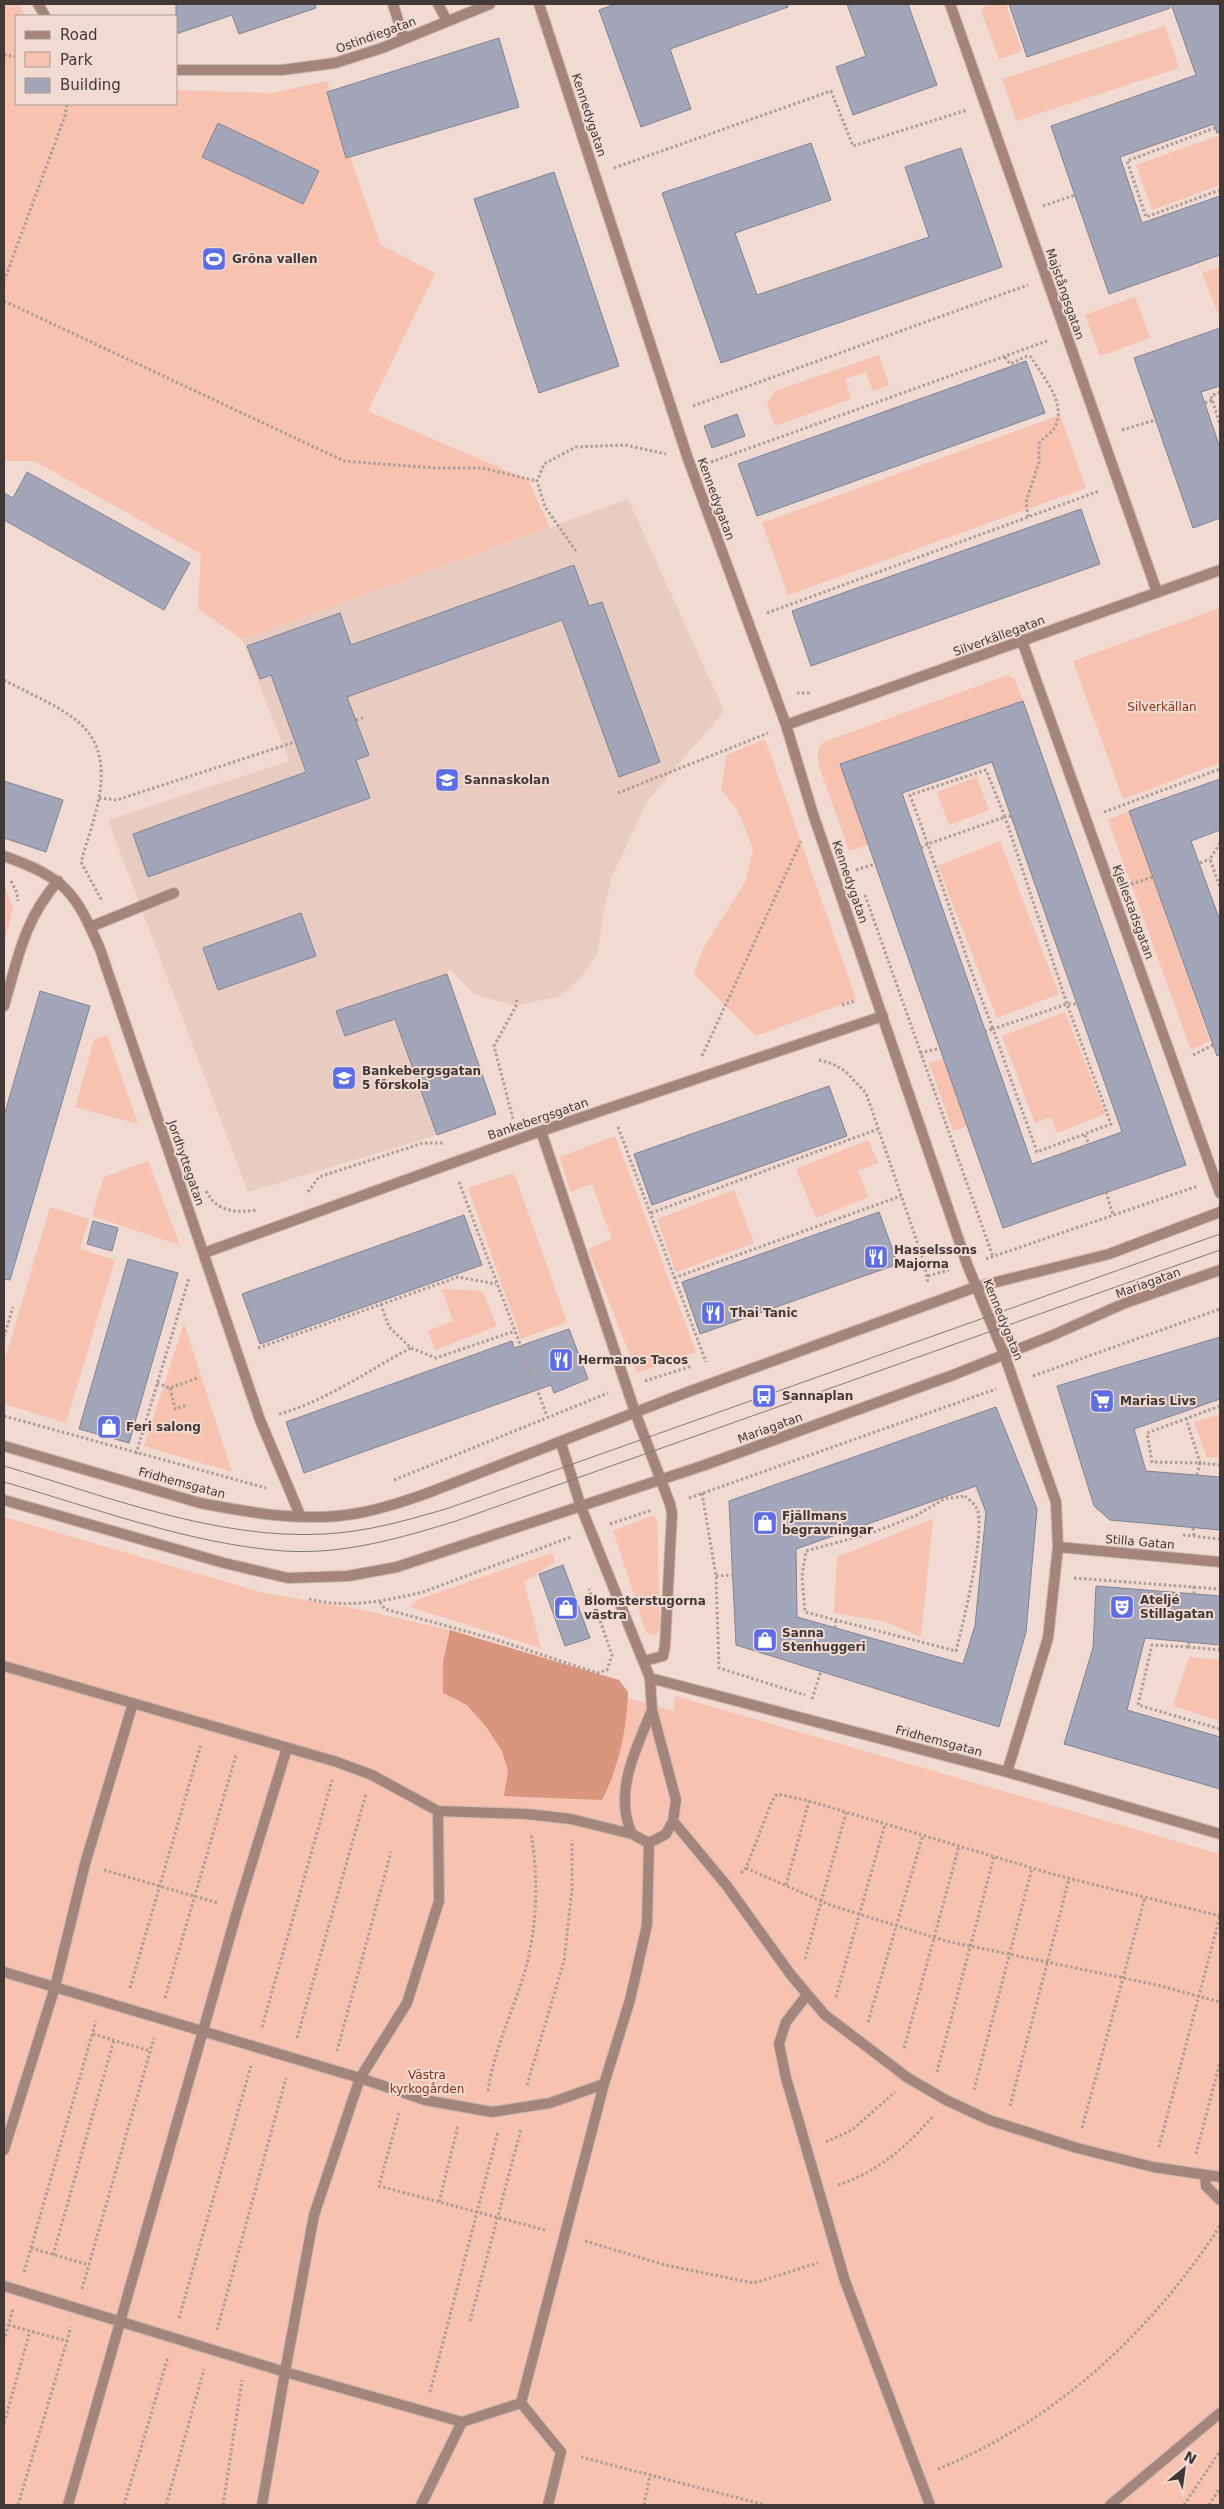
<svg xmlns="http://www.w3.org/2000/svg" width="1224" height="2509" font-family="'DejaVu Sans',sans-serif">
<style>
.built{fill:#e9ccc1}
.green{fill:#f7c2af}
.forest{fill:#d8967e}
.building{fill:#a2a6b8;stroke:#7f8394;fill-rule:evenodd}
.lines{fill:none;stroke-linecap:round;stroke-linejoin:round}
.service-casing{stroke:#cab7b0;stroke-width:12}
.minor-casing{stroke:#cab7b0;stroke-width:12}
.tertiary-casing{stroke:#cab7b0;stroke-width:12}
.path{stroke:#ae9d97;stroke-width:3;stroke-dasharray:2.5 2.5;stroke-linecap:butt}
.service{stroke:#a3857b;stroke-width:10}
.minor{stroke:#a3857b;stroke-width:10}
.tertiary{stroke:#a3857b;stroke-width:10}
.tram{stroke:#867873;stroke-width:1}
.labels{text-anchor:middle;stroke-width:4;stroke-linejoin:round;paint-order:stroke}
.street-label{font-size:12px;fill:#423936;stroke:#f0dad2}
.poi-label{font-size:12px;font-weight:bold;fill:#423936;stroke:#f0dad2;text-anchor:start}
.park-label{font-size:12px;fill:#853617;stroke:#f0dad2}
</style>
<rect width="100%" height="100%" fill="#f0dad2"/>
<path class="built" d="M628 499 724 711 648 800 613 874 606 899 597 954 580 978 560 996 516 1006 474 994 450 970 447 974 496 1114 437 1135 248 1192 108 820 289 761 242 639Z"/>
<path class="green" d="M4 4H19L25 16H16V104H176V90L273 93 327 81 356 175 381 245 435 273 368 411 528 480 550 527 242 639 198 609 201 554 34 461H4Z
M987 4H1006L1022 51 999 59 981 11Z
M1165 26 1179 68 1016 121 1002 79Z
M1220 135V185L1152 210 1136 165Z
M1220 267V314H1218L1202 273Z
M1135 297 1150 338 1100 356 1085 315Z
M879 355 889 385 873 391 866 372 845 379 851 399 775 426 767 403 775 391Z
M1060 415 1086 488 788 595 762 523Z
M1220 608V763L1123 799 1073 661Z
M1008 675 1015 680 1023 701 840 764 868 845 849 851 819 766C817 756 816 749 824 742Z
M765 739 856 999 756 1036 694 974 703 949 746 881 753 849 738 811 721 789 727 755Z
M977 777 989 810 949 825 937 792Z
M1129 811 1210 1041 1191 1050 1108 820Z
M1000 841 1059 994 997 1018 938 866Z
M4 884 13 908 4 944Z
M1065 1012 1105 1114 1057 1133 1051 1117 1035 1123 1002 1036Z
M107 1035 138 1124 75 1107 94 1040Z
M944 1058 967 1126 953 1131 929 1063Z
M615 1136 696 1352 637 1373 588 1249 612 1239 592 1184 570 1192 560 1157Z
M868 1140 878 1163 858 1171 868 1197 816 1218 796 1169Z
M148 1161 180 1245 92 1216 104 1177Z
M514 1173 567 1322 521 1339 468 1188Z
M734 1190 754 1243 676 1272 657 1219Z
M50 1207 89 1219 80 1249 115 1260 66 1423 4 1404V1363Z
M442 1289 482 1291 497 1326 435 1350 428 1331 453 1321Z
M184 1323 232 1472 144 1446Z
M1220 1414V1458L1207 1457 1194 1422Z
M653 1515 657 1520 660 1626 656 1636 651 1635 646 1631 613 1531Z
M4 1517 264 1593 358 1609 450 1630 447 1647 674 1711 675 1696 1220 1854V2505H4Z
M933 1519 921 1637 883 1621 834 1613 837 1557Z
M552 1553 555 1562 524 1582 541 1648 410 1607 419 1599Z
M1189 1657 1220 1660V1721L1173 1706Z"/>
<path class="forest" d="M450 1630 619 1680 628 1692C627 1728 619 1767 602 1800L504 1796 508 1771 502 1751 487 1728 467 1705 443 1693V1662Z"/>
<path class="building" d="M176 4H315L316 8 239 34 232 15 176 34Z
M616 4H788V7L670 49 691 109 641 127 599 10Z
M847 4H908L937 85 853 115 836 67 866 56Z
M1009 4H1169L1170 8 1027 57Z
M1171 4H1220V132L1217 133 1214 124 1120 157 1142 223 1220 196V255L1109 294 1051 126 1196 75Z
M499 38 519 107 346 158 327 92Z
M218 123 319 171 303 204 202 157Z
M811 143 831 200 735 233 757 295 929 237 905 167 961 148 1002 267 721 363 662 193Z
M554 172 619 366 539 393 474 199Z
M1220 328V386L1201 392 1220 448V518L1193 528 1134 358Z
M1026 361 1045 413 757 516 738 464Z
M737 414 745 436 712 448 704 426Z
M27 472 190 563 164 610 4 520V493L13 498Z
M1081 509 1100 564 811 666 792 611Z
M574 565 589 606 602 602 660 762 619 777 562 620 347 697 369 755 356 760 370 798 148 877 133 834 306 772 271 675 260 679 247 646 340 613 351 645Z
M1023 701 1186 1165 1003 1228 840 764ZM992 762 1122 1132 1032 1164 902 793Z
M1220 779V830L1191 841 1220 921V1055L1217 1056 1129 811Z
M4 781 63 800 46 852 4 838Z
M301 913 316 956 218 990 203 948Z
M447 974 496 1114 437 1135 395 1019 345 1036 336 1011Z
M40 991 90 1006 10 1280 4 1279V1116Z
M829 1086 847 1136 652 1205 634 1154Z
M879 1212 898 1264 700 1334 682 1282Z
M464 1215 482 1265 260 1344 242 1294Z
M93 1221 118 1228 112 1251 87 1244Z
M128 1259 178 1273 129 1443 79 1429Z
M569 1329 588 1379 554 1393 551 1385 304 1473 286 1422 512 1341 514 1348Z
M1220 1337V1399L1134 1429 1146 1471 1220 1477V1530L1110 1520 1094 1506 1057 1386Z
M996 1407 1037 1509 1026 1632 999 1727 736 1645 729 1501ZM976 1486 986 1512 975 1626 963 1664 797 1617 796 1549Z
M563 1565 590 1638 565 1646 539 1574Z
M1096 1586 1220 1596V1645L1145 1638 1127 1710 1220 1737V1789L1064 1744 1093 1648Z"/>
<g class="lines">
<defs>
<path id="service" d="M438 4 447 21
M90 927 174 893
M4 1666 337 1762 372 1775 438 1811 527 1814 571 1819 632 1834 649 1843
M673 1821 727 1886 791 1975 825 2015 908 2078 946 2100 989 2120 1077 2148 1153 2167 1220 2177
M632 1834C613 1793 636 1749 652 1710
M4 1972 360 2078 425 2100 492 2112 550 2103 604 2084
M807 1995 786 2022 779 2044 786 2078 845 2281 930 2505
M4 2150 55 1987 85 1864 133 1703
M1205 2176 1206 2186 1220 2200
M4 2286 285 2372 262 2505
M462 2422 521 2403
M68 2505 238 1908 287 1748
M421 2505 462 2422 285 2372 314 2215 360 2078 407 2003 439 1901 438 1811
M548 2505 561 2452 521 2403 604 2084 630 2000 647 1925 649 1843 666 1834 673 1821 676 1800 652 1710 650 1678
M1110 2505 1220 2413"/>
<path id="minor" d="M38 4 45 16
M393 4 404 39
M539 4 688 459 786 725 813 814 967 1264 1004 1354 1056 1502 1058 1547 1048 1638 1007 1772
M950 4 1157 592
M176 70H282L335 63 382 48 490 4
M1022 641 1220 1193
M786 725 1220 570
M4 856C65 878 75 891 100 949L260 1420 300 1515
M4 1006C18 958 24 920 58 881
M541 1131 635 1412 670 1504 672 1513 665 1645 663 1656 644 1661
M204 1253 541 1131 883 1016
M561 1443 581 1507 650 1678 1007 1772 1220 1834
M1058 1547 1220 1562"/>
<path id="tertiary" d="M4 1446 200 1503C252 1513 307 1523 359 1513 385 1508 409 1500 433 1491L685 1393 976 1287 1109 1254 1220 1212
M4 1500 224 1563 288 1578 348 1576 397 1567 705 1465 953 1375 1051 1336 1125 1303 1220 1270"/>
</defs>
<use href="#service" class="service-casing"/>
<use href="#minor" class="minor-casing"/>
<use href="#tertiary" class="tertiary-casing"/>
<path class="path" d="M4 55 16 57
M1220 126 1127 161 1146 217 1220 190
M614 168 831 91 853 146 967 110
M1043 206 1075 195
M4 281 65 116 67 104
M4 301 344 461 436 468H482L537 481
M1005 357 1010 364 1027 356 1031 357C1043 377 1067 403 1055 427 1051 434 1043 437 1039 444V462L1026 502 1028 517
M1220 392 1211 396 1220 425
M1205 403 1212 400
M693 406 1028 285
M1122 430 1155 420
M711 462 1047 341
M576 551 545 507 537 481 544 464 576 447 625 445 666 454
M767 613 1099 491
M4 680C28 693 56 704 77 721 122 757 93 818 81 862L102 901
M797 693H810
M356 720 365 717
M618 793 768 733
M99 798 117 800 295 742
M1104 812 1220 769
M1011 816 1005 817 1067 1004 1111 1124 1037 1152 993 1029 1067 1004H1077
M1220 843 1210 859 1220 888
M921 848 928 844 1005 817 986 770 910 795C939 873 963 952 993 1029L986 1031
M1200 863 1210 859
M856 870 875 864
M11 881 17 893 18 901
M1131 884 1153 877
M865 895 993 1257
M842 1005 855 1001
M920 1053 940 1048
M1193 1055 1213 1045
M702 1056 801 841
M819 1060 833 1064 845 1071 866 1093 924 1262 928 1283
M513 1119 494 1046 516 1006 517 999
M618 1127 706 1362
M1085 1135 1089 1144
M459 1182 547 1416
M206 1191C217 1212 235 1213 257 1210
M308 1192 319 1177 423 1143H444
M1106 1192 1113 1215
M651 1213 878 1129
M986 1259 1198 1186
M928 1276 949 1270
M674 1278 901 1196
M381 1304 389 1327 411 1348 436 1358 515 1331
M4 1337 13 1307
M258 1348 458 1277 496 1284
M1033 1376 1220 1309
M645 1381 692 1366
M157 1383 170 1388 197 1378
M170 1388 175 1409 187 1405
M279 1414C327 1401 368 1370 411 1348
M4 1416 266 1488
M1186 1418 1200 1463 1220 1465
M136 1454 189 1278
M1197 1475 1200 1463 1152 1462 1147 1433 1220 1406
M394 1480 608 1393
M702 1493 716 1576 719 1668 805 1695
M965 1496C968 1499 974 1503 976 1507 988 1524 962 1627 956 1651L805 1612 802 1576 806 1551 872 1533 917 1515 944 1499Z
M689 1498 996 1389
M610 1524 652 1510
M1193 1528 1194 1536
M1183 1535 1219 1539
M716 1576 733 1575
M1074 1578 1220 1589
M1194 1594V1586
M309 1599C348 1609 384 1601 423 1592L571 1537
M380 1602 385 1609 494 1639 597 1673 607 1670 612 1655 589 1589
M835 1628 836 1621
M1189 1642 1188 1647 1220 1650
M1188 1647 1152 1645 1138 1705 1220 1729
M812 1699 821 1671
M746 1868 830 1905 946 1941 1157 1985 1220 2002
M104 1870 218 1903
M741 1873 746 1868 772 1801 777 1794 809 1801 1052 1874 1220 1916
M786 1885 809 1801
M805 1959 846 1813
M130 1988 201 1744
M836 1997 885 1824
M165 1998 236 1755
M868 2022 923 1835
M262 2027 332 1780
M93 2034 150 2051
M297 2038 366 1794
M904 2048 959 1846
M337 2051 391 1852
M937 2072 994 1857
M527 2085 564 1961 572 1889V1840
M974 2090 1032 1868
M488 2091C494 2049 513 2011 525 1971 537 1927 539 1878 531 1834
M1010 2106 1069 1879
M399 2113 379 2186 545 2230
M1082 2128 1145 1897
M826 2142 852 2130 895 2092
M1159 2147 1220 1916
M1196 2154 1220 2062
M838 2185C876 2173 908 2146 933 2116
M439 2202 458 2126
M585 2241 665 2265 754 2283 818 2263
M31 2248 89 2265
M53 2255 114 2040
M24 2272 96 2021
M82 2289 154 2038
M179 2318 251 2066
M470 2321 521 2129
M8 2325 67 2341
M217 2330 286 2078
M4 2341 13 2309
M430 2392 498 2132
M4 2423 30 2331
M581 2457 765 2505
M938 2469C1056 2421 1151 2332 1220 2226
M18 2505 71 2327
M124 2505 168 2357
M166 2505 204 2369
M223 2505 242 2380
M644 2505 650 2475
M1184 2505 1220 2451
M1209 2505 1220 2488"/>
<use href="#service" class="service"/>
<use href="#minor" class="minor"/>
<use href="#tertiary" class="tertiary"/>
<path class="tram" d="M4 1466C106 1496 217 1540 324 1534 367 1532 408 1520 449 1508L1220 1234
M4 1482C95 1508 189 1544 284 1551 343 1555 401 1538 456 1521L1220 1250"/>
</g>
<defs>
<symbol id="stadium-square" viewBox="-11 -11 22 22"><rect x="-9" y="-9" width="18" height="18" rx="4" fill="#5d6ee5" stroke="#f0dad2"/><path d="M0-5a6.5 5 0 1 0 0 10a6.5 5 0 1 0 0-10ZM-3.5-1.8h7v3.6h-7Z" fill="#fff"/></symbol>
<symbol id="school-square" viewBox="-11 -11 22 22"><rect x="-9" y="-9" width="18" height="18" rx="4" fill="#5d6ee5" stroke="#f0dad2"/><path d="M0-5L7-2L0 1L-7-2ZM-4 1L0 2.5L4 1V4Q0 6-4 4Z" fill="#fff"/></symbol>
<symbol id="restaurant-square" viewBox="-11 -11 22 22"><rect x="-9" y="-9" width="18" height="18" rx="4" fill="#5d6ee5" stroke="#f0dad2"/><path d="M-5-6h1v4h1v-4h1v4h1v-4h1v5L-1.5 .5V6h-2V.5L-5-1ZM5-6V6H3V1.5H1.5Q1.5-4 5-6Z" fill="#fff"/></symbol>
<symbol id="bus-square" viewBox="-11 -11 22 22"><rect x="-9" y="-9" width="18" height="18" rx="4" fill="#5d6ee5" stroke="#f0dad2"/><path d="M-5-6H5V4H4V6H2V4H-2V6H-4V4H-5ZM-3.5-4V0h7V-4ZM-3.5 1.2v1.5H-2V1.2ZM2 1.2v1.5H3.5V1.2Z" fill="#fff"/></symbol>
<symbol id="supermarket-square" viewBox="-11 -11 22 22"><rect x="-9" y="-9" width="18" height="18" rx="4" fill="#5d6ee5" stroke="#f0dad2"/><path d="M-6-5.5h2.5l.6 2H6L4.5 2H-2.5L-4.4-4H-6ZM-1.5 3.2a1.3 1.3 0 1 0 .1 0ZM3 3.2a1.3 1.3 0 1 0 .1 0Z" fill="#fff"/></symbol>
<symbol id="shop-square" viewBox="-11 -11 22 22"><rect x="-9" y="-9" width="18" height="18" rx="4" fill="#5d6ee5" stroke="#f0dad2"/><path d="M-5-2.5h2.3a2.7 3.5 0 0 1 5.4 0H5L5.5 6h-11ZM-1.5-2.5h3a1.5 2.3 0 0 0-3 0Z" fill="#fff"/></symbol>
<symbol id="theatre-square" viewBox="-11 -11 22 22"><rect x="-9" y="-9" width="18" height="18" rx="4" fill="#5d6ee5" stroke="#f0dad2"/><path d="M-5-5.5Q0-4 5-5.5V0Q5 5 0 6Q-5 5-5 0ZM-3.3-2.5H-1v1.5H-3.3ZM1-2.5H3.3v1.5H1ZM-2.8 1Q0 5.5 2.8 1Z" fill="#fff"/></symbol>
</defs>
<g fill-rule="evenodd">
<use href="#stadium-square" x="200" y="245" width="28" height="28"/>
<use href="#school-square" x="433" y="766" width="28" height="28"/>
<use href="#school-square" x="330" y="1064" width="28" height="28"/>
<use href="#restaurant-square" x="862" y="1243" width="28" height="28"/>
<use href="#restaurant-square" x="699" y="1299" width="28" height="28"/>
<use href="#restaurant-square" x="547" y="1346" width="28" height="28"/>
<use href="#bus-square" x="750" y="1382" width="28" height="28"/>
<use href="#supermarket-square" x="1088" y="1387" width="28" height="28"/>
<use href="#shop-square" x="95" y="1413" width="28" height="28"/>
<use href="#shop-square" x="751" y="1509" width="28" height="28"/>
<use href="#theatre-square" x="1108" y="1593" width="28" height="28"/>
<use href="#shop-square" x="552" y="1594" width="28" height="28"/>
<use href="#shop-square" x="751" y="1626" width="28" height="28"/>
</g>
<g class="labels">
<g class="street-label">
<text transform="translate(376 35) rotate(-20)" y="4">Ostindiegatan</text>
<text transform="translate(589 115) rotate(72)" y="4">Kennedygatan</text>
<text transform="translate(1065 294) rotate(71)" y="4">Majstångsgatan</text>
<text transform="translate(716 499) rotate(70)" y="4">Kennedygatan</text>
<text transform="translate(999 636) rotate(-20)" y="4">Silverkällegatan</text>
<text transform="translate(850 882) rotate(71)" y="4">Kennedygatan</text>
<text transform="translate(1133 912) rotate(70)" y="4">Kjellestadsgatan</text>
<text transform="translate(538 1119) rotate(-19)" y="4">Bankebergsgatan</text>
<text transform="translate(186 1163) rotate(71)" y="4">Jordhyttegatan</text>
<text transform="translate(1148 1283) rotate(-20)" y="4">Mariagatan</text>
<text transform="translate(1003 1320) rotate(68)" y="4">Kennedygatan</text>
<text transform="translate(770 1428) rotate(-20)" y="4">Mariagatan</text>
<text transform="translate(182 1483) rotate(15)" y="4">Fridhemsgatan</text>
<text transform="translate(1140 1542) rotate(5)" y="4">Stilla Gatan</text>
<text transform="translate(939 1741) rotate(15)" y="4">Fridhemsgatan</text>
</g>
<g class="poi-label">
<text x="232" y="263">Gröna vallen</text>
<text x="464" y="784">Sannaskolan</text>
<text x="362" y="1075">Bankebergsgatan<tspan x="362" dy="14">5 förskola</tspan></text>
<text x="894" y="1254">Hasselssons<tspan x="894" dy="14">Majorna</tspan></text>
<text x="730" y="1317">Thai Tanic</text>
<text x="578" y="1364">Hermanos Tacos</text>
<text x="782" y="1400">Sannaplan</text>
<text x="1120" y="1405">Marias Livs</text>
<text x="126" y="1431">Feri salong</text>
<text x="782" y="1520">Fjällmans<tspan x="782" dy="14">begravningar</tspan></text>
<text x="1140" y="1604">Ateljé<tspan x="1140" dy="14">Stillagatan</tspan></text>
<text x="584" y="1605">Blomsterstugorna<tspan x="584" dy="14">västra</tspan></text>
<text x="782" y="1637">Sanna<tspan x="782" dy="14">Stenhuggeri</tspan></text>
</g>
<g class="park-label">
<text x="1162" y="711">Silverkällan</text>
<text x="427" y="2079">Västra<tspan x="427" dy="14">kyrkogården</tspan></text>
</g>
</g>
<rect width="1224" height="2509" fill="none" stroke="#423936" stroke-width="10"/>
<rect x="15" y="15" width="162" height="90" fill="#f0dad2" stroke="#aa9a94"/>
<rect x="25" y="31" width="25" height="8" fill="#a3857b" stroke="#aa9a94"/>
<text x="60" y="40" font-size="15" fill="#423936">Road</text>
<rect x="25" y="52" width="25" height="15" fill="#f7c2af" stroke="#aa9a94"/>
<text x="60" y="65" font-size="15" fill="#423936">Park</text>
<rect x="25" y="78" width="25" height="15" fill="#a2a6b8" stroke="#aa9a94"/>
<text x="60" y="90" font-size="15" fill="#423936">Building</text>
<g transform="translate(1184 2469) rotate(29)" stroke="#f0dad2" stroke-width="4" paint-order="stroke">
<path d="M0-4L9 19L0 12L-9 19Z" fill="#423936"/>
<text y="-8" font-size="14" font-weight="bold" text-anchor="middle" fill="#423936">N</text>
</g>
</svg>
